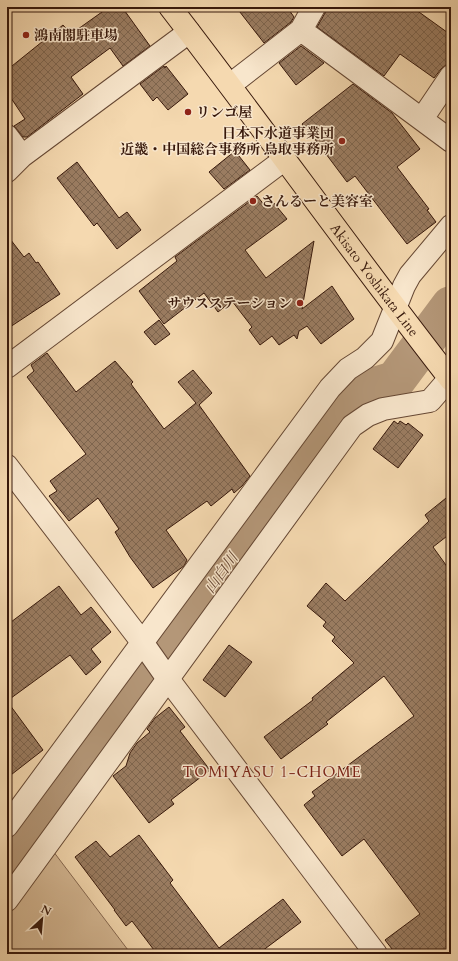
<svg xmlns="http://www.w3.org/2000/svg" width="458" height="961" font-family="Cardo,'Noto Serif JP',serif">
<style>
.green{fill:#d5b894;stroke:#866850}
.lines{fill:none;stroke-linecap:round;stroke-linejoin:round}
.river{stroke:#b49778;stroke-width:40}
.building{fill:url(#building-cross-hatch);stroke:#37180b}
.minor-casing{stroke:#664834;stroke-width:24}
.tertiary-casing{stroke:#664834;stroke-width:24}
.primary-casing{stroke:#37180b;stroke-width:24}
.minor{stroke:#f8e6cc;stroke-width:22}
.tertiary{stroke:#f8e6cc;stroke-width:22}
.primary{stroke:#f5d9b0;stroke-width:22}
.poi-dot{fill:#8f2418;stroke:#f8e6cc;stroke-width:1.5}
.labels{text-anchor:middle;stroke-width:3;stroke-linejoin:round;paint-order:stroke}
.poi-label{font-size:14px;font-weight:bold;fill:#37180b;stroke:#f8e6cc;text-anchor:start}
.street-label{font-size:14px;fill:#37180b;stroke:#f8e6cc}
.water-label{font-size:15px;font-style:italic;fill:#634431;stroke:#f8e6cc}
.neighbourhood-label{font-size:15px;letter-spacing:1px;fill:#7a1f14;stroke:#f8e6cc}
</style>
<defs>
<pattern id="building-cross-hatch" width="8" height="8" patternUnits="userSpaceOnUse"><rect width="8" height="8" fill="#9a7c61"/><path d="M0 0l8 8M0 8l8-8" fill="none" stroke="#7e654e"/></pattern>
</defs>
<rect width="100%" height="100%" fill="#f5d9b0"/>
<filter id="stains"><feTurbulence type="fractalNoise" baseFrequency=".005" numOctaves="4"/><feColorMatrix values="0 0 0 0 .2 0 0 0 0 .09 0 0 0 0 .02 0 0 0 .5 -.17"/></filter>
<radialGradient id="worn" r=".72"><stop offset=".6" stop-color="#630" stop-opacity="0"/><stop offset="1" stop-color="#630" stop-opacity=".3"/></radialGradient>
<path class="green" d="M53 851 131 954H7V914Z"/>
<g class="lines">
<path class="river" d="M7 862 61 791 70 772 153 666 349 395 395 381 451 306"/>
</g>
<path class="building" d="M109 7H122L150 46 123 66 110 48 71 77 83 94 27 137H23L14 126 25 119 7 92V70L63 25 71 34Z
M236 7H287L294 17 291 22 264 43Z
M326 7H412L451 35V59L447 64 441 69 434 78 400 54 384 76 317 27 325 13Z
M301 46 324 63 296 85 279 63Z
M164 66 165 68 166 66 188 94 168 110 157 97 153 101 140 84Z
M353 84 392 113 420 149 397 167 429 209 427 210 436 222 407 244 355 176 347 182 314 138 313 139 302 124Z
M235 151 250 170 224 189 209 172Z
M77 162 119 218 127 212 141 230 117 249 97 223 94 226 57 178Z
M257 196 266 207 273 202 287 219 245 250 266 278 314 241 302 309 332 286 354 319 321 344 307 326 299 331 297 339 294 335 279 345 272 336 260 345 249 330 252 327 232 301 218 312 204 293 164 324 139 291 177 261 175 257Z
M7 235 24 257 29 253 36 263 38 262 60 294 7 329Z
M159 320 170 334 155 345 144 332Z
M47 353 76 392 115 361 133 382 131 384 164 429 196 403 178 382 193 370 212 393 199 405 250 476 242 486 234 493 232 489 211 506 207 501 166 530 187 560 184 566 153 588 130 557 115 532 119 529 98 498 69 521 49 496 57 491 50 481 86 454 27 377 34 371 31 365Z
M394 421 398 424 400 421 406 425 408 423 423 435 398 468 373 449Z
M451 494V533L433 547 451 572V954H396L385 940 420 914 364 839 342 856 304 805 315 796 312 792 414 716 384 676 326 722 328 724 281 759 264 737 313 700 312 698 354 663 332 641 335 637 323 626 326 622 307 606 326 583 345 601 429 521 425 515Z
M59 586 81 615 91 607 111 632 91 649 101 662 86 675 70 655 7 701 43 750 7 778V625Z
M229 645 252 662 225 697 203 680Z
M169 707 185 727 180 731 210 770 171 800 174 804 149 823 113 776 126 766 130 753 137 743 150 732 147 729 155 718Z
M139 835 173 880 170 883 219 948 283 899 301 922 258 954H157L132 921 126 926 114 910H115L75 857 96 841 110 857Z"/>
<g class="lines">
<defs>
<path id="minor" d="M301 30 451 141
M230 85 301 30 314 7
M422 119 451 76
M7 136 22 156
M7 171 22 156 189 32
M7 367 285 159
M7 826 330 388 348 369 365 358 382 341 404 286 410 275 451 226
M7 900 352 426 368 415 383 409 430 401 450 378"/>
<path id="tertiary" d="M7 466 142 642 168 679 376 954"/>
<g id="primary">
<path id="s1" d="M170 7C265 130 355 257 451 380"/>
</g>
</defs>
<use href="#minor" class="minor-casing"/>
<use href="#tertiary" class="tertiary-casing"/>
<use href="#primary" class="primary-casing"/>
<use href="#minor" class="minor"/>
<use href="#tertiary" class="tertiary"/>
<use href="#primary" class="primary"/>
</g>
<g class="poi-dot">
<circle cx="26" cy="35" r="4"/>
<circle cx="188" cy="112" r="4"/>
<circle cx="342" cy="141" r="4"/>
<circle cx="253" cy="201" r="4"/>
<circle cx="300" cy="303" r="4"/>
</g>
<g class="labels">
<g class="poi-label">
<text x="34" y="40">鴻南閣駐車場</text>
<text x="196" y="117">リンゴ屋</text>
<text x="334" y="138" text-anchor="end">日本下水道事業団<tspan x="334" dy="16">近畿・中国総合事務所 鳥取事務所</tspan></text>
<text x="261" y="206">さんるーと美容室</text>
<text x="292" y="308" text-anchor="end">サウスステーション</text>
</g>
<g class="street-label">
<text dy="5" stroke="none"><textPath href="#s1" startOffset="341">Akisato Yoshikata Line</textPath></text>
</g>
<g class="water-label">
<text transform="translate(221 573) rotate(-54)" y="5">山白川</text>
</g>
<g class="neighbourhood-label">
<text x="272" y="777">TOMIYASU 1-CHOME</text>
</g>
</g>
<rect width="458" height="961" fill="none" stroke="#f5d9b0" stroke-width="24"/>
<rect x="8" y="8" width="442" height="945" fill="none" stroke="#37180b" stroke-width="2"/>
<rect x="12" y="12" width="434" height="937" fill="none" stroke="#37180b"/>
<g transform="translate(42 919) rotate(26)" stroke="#f8e6cc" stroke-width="3" paint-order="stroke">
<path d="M0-3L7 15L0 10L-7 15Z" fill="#37180b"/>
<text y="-6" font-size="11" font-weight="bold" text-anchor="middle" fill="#37180b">N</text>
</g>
<rect width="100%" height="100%" filter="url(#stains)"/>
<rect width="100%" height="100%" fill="url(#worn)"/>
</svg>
